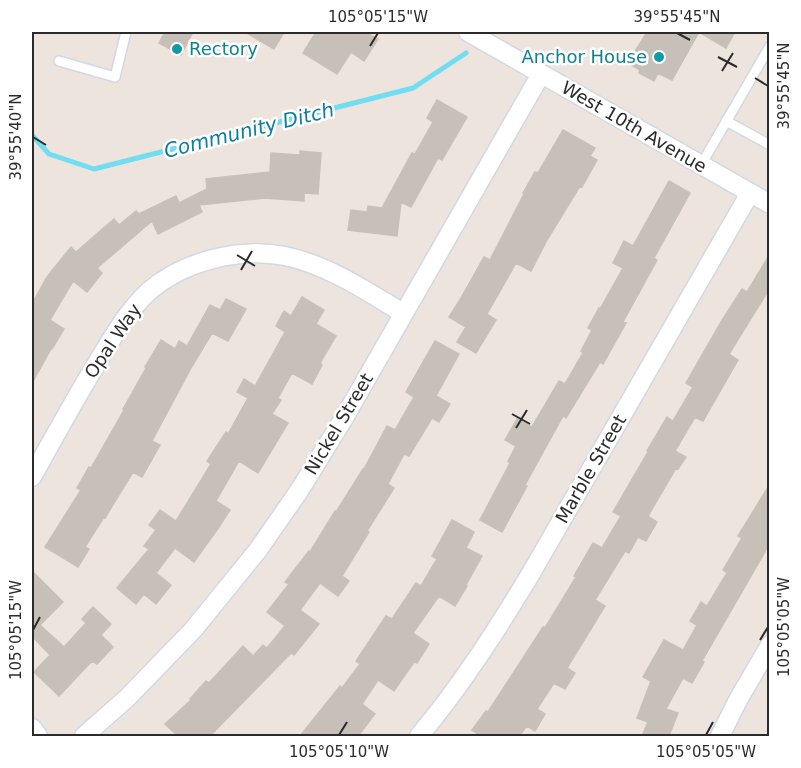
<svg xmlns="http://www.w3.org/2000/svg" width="801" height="768" font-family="'DejaVu Sans',sans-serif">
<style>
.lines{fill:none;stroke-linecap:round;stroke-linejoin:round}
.stream{stroke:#70ddf0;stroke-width:5}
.building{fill:#c6c0b9;stroke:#c9c0b7;stroke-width:1.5}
.service-casing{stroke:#d2d8e4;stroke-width:12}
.minor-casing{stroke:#d2d8e4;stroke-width:21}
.service{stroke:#fff;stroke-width:9}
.minor{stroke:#fff;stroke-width:18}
.ticks{fill:none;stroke:#2b2b2b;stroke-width:2}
.culture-dot{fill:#0f9aa8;stroke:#fff;stroke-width:2}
.labels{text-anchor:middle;stroke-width:5;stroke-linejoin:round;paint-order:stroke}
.culture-label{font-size:18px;fill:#0d838f;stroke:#fff;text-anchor:start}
.street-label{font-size:18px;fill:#2b2b2b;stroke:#fff}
.water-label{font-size:20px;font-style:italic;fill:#0c7e9e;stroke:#fff}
.neatline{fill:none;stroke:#2b2b2b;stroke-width:2}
.ticks-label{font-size:15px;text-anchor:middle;fill:#2b2b2b}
</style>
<rect width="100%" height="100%" fill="#ede4dd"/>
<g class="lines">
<path class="stream" d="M32 135 49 154 94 169 413 88 466 53"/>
</g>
<path class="building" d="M165 32H193L181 55 159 43Z
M245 32H284L274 49Z
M316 32H365L378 39 364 61 351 52 337 74 303 53Z
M647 32H735L726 48 699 32 672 80 658 73 654 81 639 73 640 70 628 63Z
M437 100 467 117 442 160 438 158 411 207 401 202 397 236 348 230 351 210 367 212 368 206 382 208 412 153 415 154 433 122 427 118Z
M563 130 595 148 590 156 597 160 582 187 580 186 547 240 531 271 516 263 487 314 496 320 476 353 457 342 466 327 449 317 461 298 484 257 490 260 524 194 523 193 535 172 538 173Z
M300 151 321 153 318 194 304 193V201L265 198 199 205 202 212 158 234 152 221 97 268 102 273 87 292 73 281 50 320 64 329 52 349H51L32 383V304L47 277 71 247 76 252 114 219 119 225 136 211 139 214 176 196 179 203 207 189 206 179 270 172 271 153 300 155Z
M669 181 690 193 654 258 657 260 623 322 626 323 603 364 600 362 566 418 563 416 525 485 527 486 502 532 480 520 510 463 508 461 516 446 505 440 517 419 532 427 559 381 565 384 583 353 581 351 592 330 588 328 599 308 600 309 623 268 613 263 624 241 633 246Z
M770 254V288L729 354 738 360 703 421 695 417 675 451 686 457 678 469 676 468 648 516 657 522 646 541 638 537 629 553 625 551 595 600 605 606 567 668 575 673 565 689 554 683 537 709 545 714 535 731 527 726 519 736H481L472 730 486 711 488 712 543 627 545 628 576 577 574 576 593 543 602 548 621 516 613 512 648 452 647 451 667 417 673 421 693 387 686 383 721 322 742 289 747 292Z
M302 297 324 310 316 324 336 336 320 363 322 365 312 384 292 373 278 398 281 400 272 414 288 423 258 473 239 461 216 501 230 510 219 527 194 562 175 548 156 573 171 585 156 604 144 594 136 604 117 588 149 549 144 546 156 530 149 525 160 510 176 521 211 464 207 461 226 432 228 434 248 398 237 392 244 379 255 386 285 332 276 326 284 311 291 316Z
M226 299 246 309 228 341 212 333 191 368 152 441 160 445 142 477 133 472 105 518 104 517 85 547 89 549 78 567 45 547 81 490 77 488 89 467 91 468 124 410 123 409 146 368 145 367 161 340 175 349 179 341 187 346 210 305 220 310Z
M435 341 459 354 436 396 450 404 439 422 432 418 409 456 404 454 388 484 394 488 367 531 369 532 342 576 349 581 338 596 320 583 300 610 319 624 294 655 291 653 210 736H178L165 724 191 700 190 699 206 681 209 683 243 646 253 656 263 645 267 648 285 626 267 612 289 584 285 582 309 551 310 552 335 511 336 512 363 469H364L387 426 395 430 414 397 406 392Z
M770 484V543L702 661 704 662 692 683 683 678 666 709 678 713 669 736H642L648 722 637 718 651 681 643 677 664 640 683 650 697 625 690 621 701 602 707 606 727 573 723 570 742 538 738 536Z
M452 520 474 532 466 548 482 556 466 585 467 586 455 606 439 596 413 633 429 644 417 663 414 662 394 691 378 680 362 704 375 714 358 736H300L340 686 342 688 360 664 356 661 386 616 392 619 416 583 421 586 437 559 432 556Z
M32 571 63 602 40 625 64 647 86 623 82 619 93 607 111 624 101 635 113 647 97 664 92 661 59 696 34 672 50 655 32 636Z"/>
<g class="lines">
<defs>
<path id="service" d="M59 61 115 77 126 32
M726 121 770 145
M701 165 770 46"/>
<path id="minor" d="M468 32 770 204
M32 477C54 437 76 397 100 358 114 335 128 311 148 292 183 261 240 247 285 256 328 265 366 291 403 313
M32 728 38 736
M84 736 127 698 193 630 258 550 299 491 344 418 541 74
M419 736C461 686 496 631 530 575L750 193
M720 736 738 700 770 645"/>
</defs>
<use href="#service" class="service-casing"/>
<use href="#minor" class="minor-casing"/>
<use href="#service" class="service"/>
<use href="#minor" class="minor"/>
</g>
<path class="ticks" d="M677 33 690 40M370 46 378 33M718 57 737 67M722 71 733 53M755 78 768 86M33 137 46 145M237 255 255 266M241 270 252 251M512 414 530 424M516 428 527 410M33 630 40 617M760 640 768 627M339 735 347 722M706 735 713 722"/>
<g class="culture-dot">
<circle cx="177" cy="49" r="6"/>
<circle cx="659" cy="57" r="6"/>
</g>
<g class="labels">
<g class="culture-label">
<text x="189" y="55">Rectory</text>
<text x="647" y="63" text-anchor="end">Anchor House</text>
</g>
<g class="street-label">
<text transform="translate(634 127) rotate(30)" y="6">West 10th Avenue</text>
<text transform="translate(113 341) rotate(-56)" y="6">Opal Way</text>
<text transform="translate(339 424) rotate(-59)" y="6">Nickel Street</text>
<text transform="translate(591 469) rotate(-60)" y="6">Marble Street</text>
</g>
<g class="water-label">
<text transform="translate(249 130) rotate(-14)" y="7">Community Ditch</text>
</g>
</g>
<rect width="801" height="768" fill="none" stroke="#ffffff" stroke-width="66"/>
<rect x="33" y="33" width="735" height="702" class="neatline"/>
<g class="ticks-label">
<text x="378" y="22">105°05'15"W</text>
<text x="677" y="22">39°55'45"N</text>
<text transform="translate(784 86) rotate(-90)" y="5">39°55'45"N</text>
<text transform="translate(16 137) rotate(-90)" y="5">39°55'40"N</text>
<text transform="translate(784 627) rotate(-90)" y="5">105°05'05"W</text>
<text transform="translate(16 630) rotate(-90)" y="5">105°05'15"W</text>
<text x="339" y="757">105°05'10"W</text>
<text x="706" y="757">105°05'05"W</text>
</g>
</svg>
